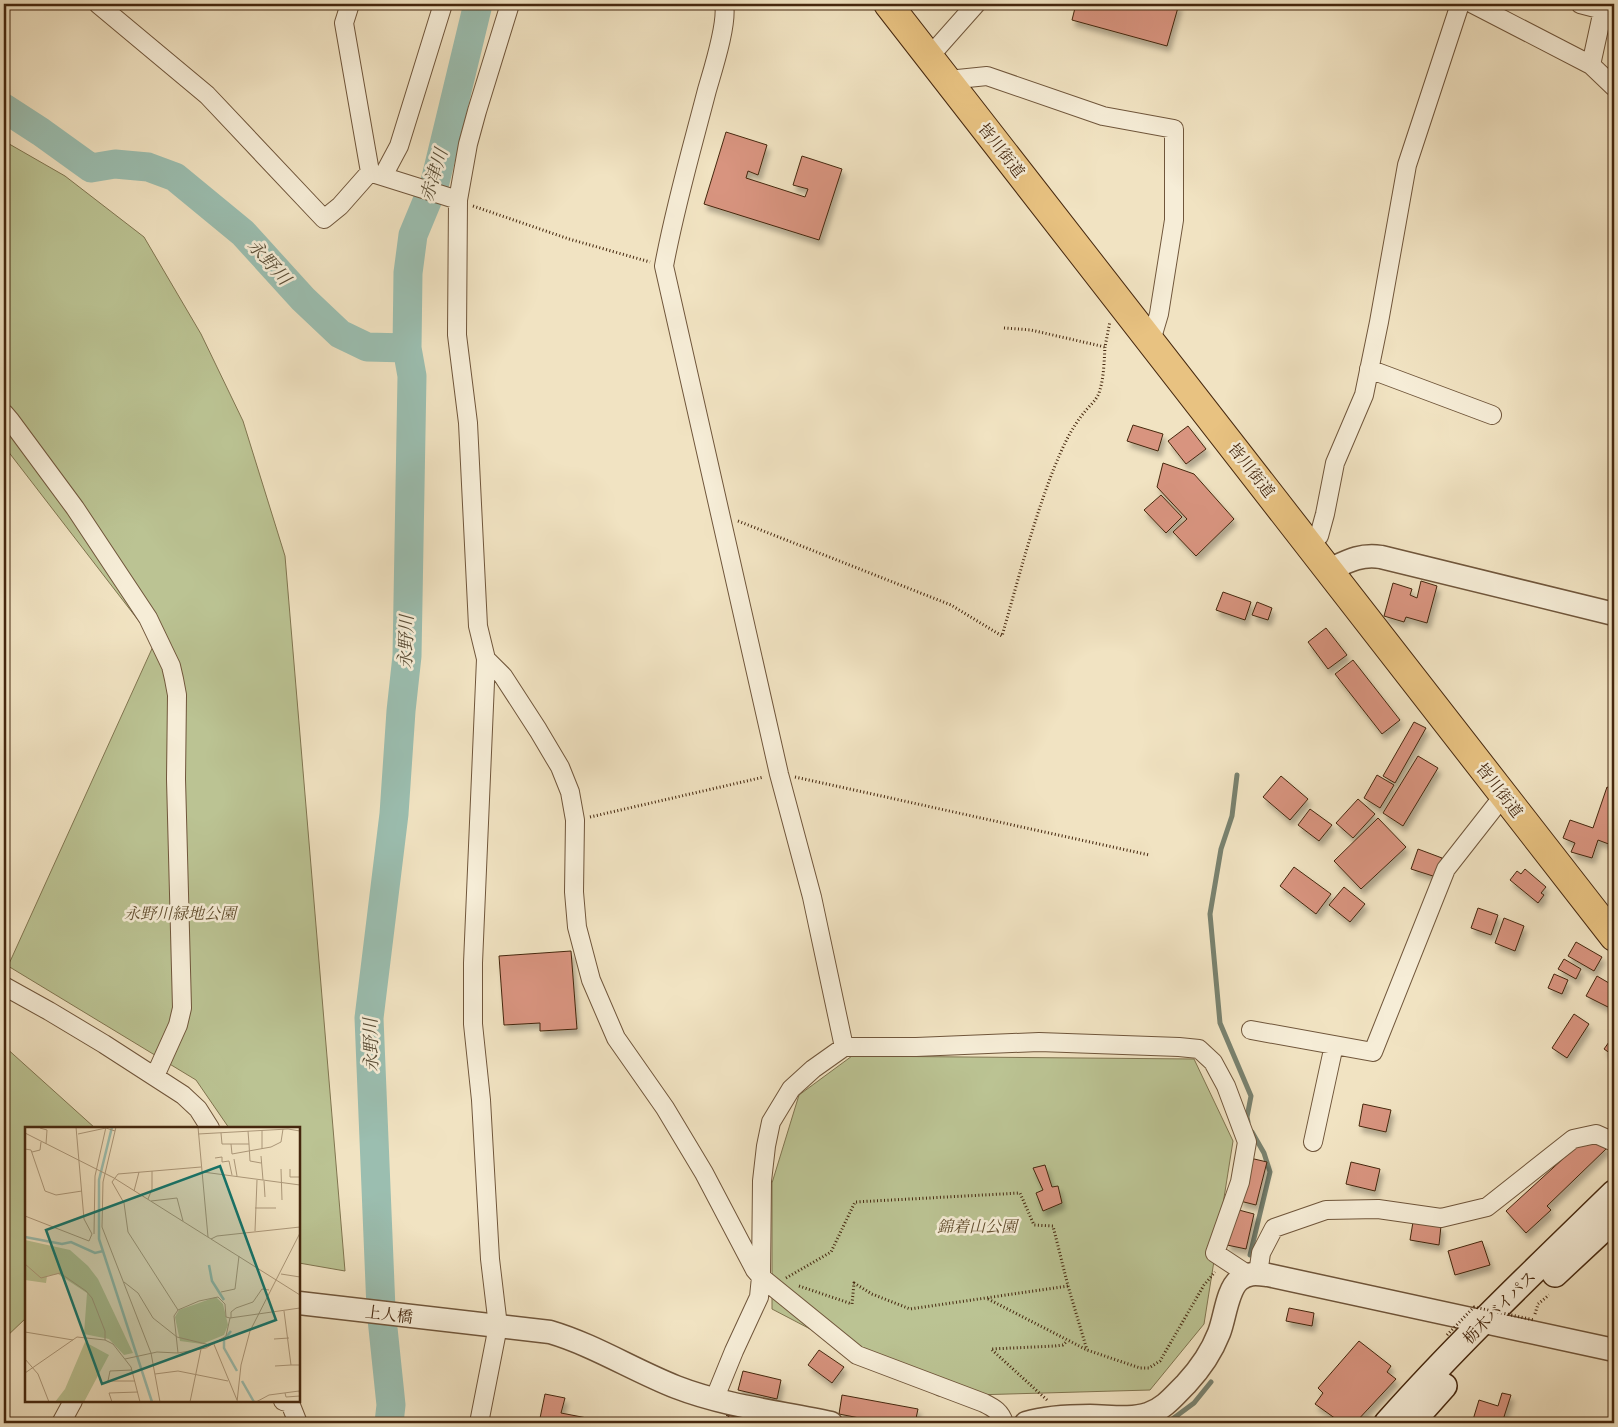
<svg xmlns="http://www.w3.org/2000/svg" width="1618" height="1427" font-family="'Gentium Book Plus','Noto Serif JP',serif">
<style>
.green{fill:#bbc393;stroke:#807550}
.lines{fill:none;stroke-linecap:round;stroke-linejoin:round}
.stream{stroke:#79826f;stroke-width:5}
.river{stroke:#9bbeb0;stroke-width:29}
.building{fill:#d8947f;stroke:#45270e;filter:url(#shadow)}
.minor-casing{stroke:#70563b;stroke-width:20}
.tertiary-casing{stroke:#70563b;stroke-width:25}
.secondary-casing{stroke:#45270e;stroke-width:28}
.primary-casing{stroke:#45270e;stroke-width:30}
.path{stroke:#45270e;stroke-width:3;stroke-dasharray:1 2.5;stroke-linecap:butt}
.minor{stroke:#f6edd7;stroke-width:18}
.tertiary{stroke:#f6edd7;stroke-width:22}
.secondary{stroke:#f6edd7;stroke-width:25}
.primary{stroke:#e8c281;stroke-width:28}
.path-bridge{stroke:#45270e;stroke-width:3;stroke-dasharray:1 2.5;stroke-linecap:butt}
.labels{text-anchor:middle;stroke-width:5;stroke-linejoin:round;paint-order:stroke}
.street-label{font-size:16px;fill:#45270e;stroke:#f6edd7}
.park-label{font-size:16px;font-style:italic;fill:#624e2f;stroke:#f6edd7}
.water-label{font-size:18px;font-style:italic;fill:#5a4d36;stroke:#f6edd7}
.inset-river{fill:none;stroke:#9bbeb0;stroke-width:2.5}
.inset-road{fill:none;stroke:#ac987a;stroke-width:1}
.view{fill:#0f766e;fill-opacity:0.15;stroke:#0f766e;stroke-width:2.5}
.inset-edge{fill:none;stroke:#45270e;stroke-width:2.5}
</style>
<defs>
<filter id="shadow"><feDropShadow dx="3" dy="5.5" stdDeviation="2.5" flood-color="#0004"/></filter>
</defs>
<rect width="100%" height="100%" fill="#f1e3c2"/>
<filter id="stains"><feTurbulence type="fractalNoise" baseFrequency=".004" numOctaves="4"/><feColorMatrix values="0 0 0 0 .2 0 0 0 0 .09 0 0 0 0 .02 0 0 0 .5 -.17"/></filter>
<radialGradient id="worn" r=".72"><stop offset=".6" stop-color="#630" stop-opacity="0"/><stop offset="1" stop-color="#630" stop-opacity=".3"/></radialGradient>
<path class="green" d="M4 141 65 176 144 237 201 334 243 421 285 556 345 1271 299 1263V1128H229L196 1080 8 966 155 642 4 446Z
M4 1046 95 1128H26V1318L4 1339Z
M852 1056 1194 1059 1233 1141 1204 1324 1150 1390 938 1396 772 1309V1183L799 1095Z"/>
<g class="lines">
<path class="stream" d="M1237 775 1232 816 1221 849 1210 914 1220 1023 1251 1096 1247 1117 1248 1122
M1250 1255 1270 1172 1264 1153 1252 1132
M1167 1423 1194 1403 1211 1382"/>
<path class="river" d="M4 108 41 132 91 168 115 164 148 167 175 177 243 233 303 299 340 334 367 347 407 348
M389 1423 391 1405 381 1309 369 1018 394 814 401 711 407 656 412 376 407 348 408 273 413 235 435 182 478 4"/>
</g>
<path class="building" d="M1076 4H1179L1167 46 1072 20Z
M726 132 767 145 758 175 748 171 746 178 805 197 808 189 793 185 802 156 842 169 819 240 704 204Z
M1133 425 1163 434 1158 451 1127 441Z
M1188 426 1206 449 1186 464 1168 441Z
M1163 463 1194 474 1234 519 1196 556 1173 532 1187 519 1157 487Z
M1161 495 1182 517 1166 533 1144 510Z
M1421 581 1437 586 1427 623 1406 617 1404 622 1384 616 1393 583 1412 589 1410 595 1417 598Z
M1223 592 1251 602 1245 620 1216 610Z
M1257 602 1272 608 1268 620 1252 615Z
M1326 628 1347 655 1328 669 1308 642Z
M1353 660 1400 720 1382 734 1335 674Z
M1414 722 1426 728 1395 783 1383 776Z
M1418 756 1438 768 1403 826 1383 813Z
M1377 775 1394 785 1380 808 1364 798Z
M1281 776 1308 799 1290 820 1263 797Z
M1607 787 1614 790V846L1598 840 1592 858 1571 852 1575 843 1563 838 1570 820 1593 828Z
M1358 799 1375 814 1353 838 1336 823Z
M1310 809 1332 825 1319 841 1298 825Z
M1378 818 1406 847 1361 889 1334 861Z
M1418 849 1442 858 1436 877 1411 869Z
M1294 867 1331 894 1316 914 1280 886Z
M1525 869 1546 887 1541 893 1544 895 1538 903 1510 880 1517 871 1521 874Z
M1344 887 1365 904 1350 922 1329 905Z
M1478 908 1498 915 1491 935 1471 928Z
M1504 918 1524 926 1515 951 1495 943Z
M1576 942 1602 957 1594 971 1568 956Z
M571 951 577 1029 540 1031V1023L504 1025 499 956Z
M1564 959 1581 969 1576 979 1558 969Z
M1554 974 1568 980 1562 994 1548 988Z
M1597 976 1614 986V1001L1610 1008 1586 996Z
M1574 1014 1589 1024 1567 1058 1552 1048Z
M1614 1035V1056L1604 1049Z
M1363 1104 1391 1110 1386 1132 1359 1126Z
M1600 1141 1607 1148 1547 1206 1551 1210 1526 1233 1506 1211 1577 1146Z
M1250 1158 1267 1162 1256 1205 1240 1201Z
M1351 1162 1380 1169 1375 1191 1346 1184Z
M1045 1165 1052 1187 1058 1186 1062 1203 1043 1211 1036 1193 1043 1190 1033 1168Z
M1235 1209 1254 1214 1246 1249 1227 1245Z
M1413 1222 1441 1226 1439 1245 1410 1240Z
M1482 1241 1490 1265 1455 1275 1448 1251Z
M1289 1308 1314 1313 1312 1326 1286 1321Z
M1359 1341 1391 1366 1387 1372 1396 1379 1355 1423H1348L1336 1419 1315 1404 1323 1393 1318 1388Z
M819 1350 844 1367 832 1383 808 1365Z
M743 1371 781 1380 777 1399 738 1390Z
M1502 1393 1511 1395 1502 1423H1472L1479 1400 1498 1406Z
M545 1394 565 1398 561 1413 587 1418 586 1423H539Z
M842 1395 918 1409 915 1423H885L839 1414Z
M726 1415 774 1423H739Z"/>
<g class="lines">
<defs>
<path id="minor" d="M98 4 207 95 324 219 340 206 370 172 344 23 350 4
M724 4C728 23 713 69 707 90 692 148 675 206 664 266L779 774 812 897 844 1047
M1473 4 1591 65 1614 87
M1580 4 1603 10 1591 65
M929 57 976 4
M948 80 987 76 1103 116 1174 129V220L1159 314 1151 341
M372 173 458 200
M383 176 399 146 443 4
M1369 369 1492 415
M4 413 10 420 75 508 148 618 171 666 174 679 177 695 176 779 182 1008 178 1025 155 1076
M1308 543 1319 536 1325 514 1335 463 1364 395 1379 322 1407 165 1460 4
M486 659 503 676 538 730 560 767 570 792 575 820 574 892 577 927 591 980 616 1038 665 1108 704 1173 755 1270 761 1277 857 1355 984 1403C994 1408 1001 1412 1004 1423
M4 986 49 1011 104 1044 183 1095 198 1109 210 1128
M1251 1030 1373 1052 1446 869 1504 795
M1313 1142 1334 1045
M1258 1274 1261 1253 1274 1228 1326 1210 1378 1209 1441 1218 1487 1207 1573 1139 1596 1134 1614 1142
M714 1400 734 1351 759 1297 761 1277 762 1181 766 1146 771 1122 791 1089 813 1069 844 1047H916L1039 1042 1179 1047 1199 1049 1213 1062 1226 1086 1247 1142 1240 1182 1215 1253 1247 1274
M283 1401 290 1403 298 1423
M61 1423 73 1401
M479 1423 498 1326 490 1259 481 1100 473 1024V963L486 659 478 626 468 423 457 335 458 200 468 144 477 111 510 4"/>
<path id="tertiary" d="M1329 570C1348 561 1360 554 1381 557L1614 614
M299 1303 550 1332C594 1345 633 1370 676 1387 725 1406 779 1412 831 1423
M1026 1423C1046 1417 1070 1416 1090 1416 1108 1416 1130 1420 1148 1414 1164 1409 1174 1396 1186 1384 1199 1370 1212 1351 1219 1333 1225 1318 1227 1290 1239 1280 1248 1272 1258 1274 1268 1275L1614 1350"/>
<path id="secondary" d="M1555 1274 1614 1219
M1387 1423C1458 1343 1537 1268 1614 1193
M1411 1423 1444 1386"/>
<path id="primary" d="M888 4 1614 937"/>
</defs>
<use href="#minor" class="minor-casing"/>
<use href="#tertiary" class="tertiary-casing"/>
<use href="#secondary" class="secondary-casing"/>
<use href="#primary" class="primary-casing"/>
<path class="path" d="M473 206 569 239 650 262
M1004 328 1031 330 1105 347 1110 321
M738 521 951 605 1002 636C1018 580 1033 522 1054 468 1062 449 1070 430 1083 414 1088 407 1096 401 1099 393 1104 378 1104 362 1105 347
M795 777 1149 855
M590 817 764 777
M786 1278 831 1252 855 1202 1020 1193 1034 1225 1053 1226 1068 1286 1087 1350
M799 1286 852 1304 854 1283 872 1294 910 1309 1068 1286
M988 1299 1087 1350 1140 1368H1149L1160 1361 1204 1285 1215 1272
M1535 1314 1538 1304 1549 1295
M1047 1400 991 1349 1055 1346 1063 1345 1067 1341"/>
<use href="#minor" class="minor"/>
<use href="#tertiary" class="tertiary"/>
<use href="#secondary" class="secondary"/>
<use href="#primary" class="primary"/>
<path class="path-bridge" d="M1447 1335 1474 1307 1534 1320"/>
</g>
<g class="labels">
<g class="street-label">
<text transform="translate(1002 150) rotate(52)" y="6">皆川街道</text>
<text transform="translate(1252 470) rotate(52)" y="6">皆川街道</text>
<text transform="translate(1500 790) rotate(52)" y="6">皆川街道</text>
<text transform="translate(1499 1307) rotate(-45)" y="6">栃木バイパス</text>
<text transform="translate(389 1314) rotate(7)" y="6">上人橋</text>
</g>
<g class="park-label">
<text x="180" y="919">永野川緑地公園</text>
<text x="977" y="1232">錦着山公園</text>
</g>
<g class="water-label">
<text transform="translate(434 175) rotate(-73)" y="6">赤津川</text>
<text transform="translate(269 262) rotate(48)" y="6">永野川</text>
<text transform="translate(406 642) rotate(-88)" y="6">永野川</text>
<text transform="translate(371 1045) rotate(-91)" y="6">永野川</text>
</g>
</g>
<g transform="translate(25 1127)">
<rect width="275" height="275" fill="#f1e3c2"/>
<path d="M0 113 45 123 63 139 73 152 108 226 99 228 84 212 59 207 62 166 33 147 22 149 21 156 0 153ZM191 170 198 177 203 198 199 208 177 217 155 214 150 190 154 183ZM60 215 84 228 59 275H30L40 262Z" fill="#bbc393"/>
<path class="inset-river" d="M87 0 74 53V112L127 275M0 110 37 117 46 115 70 126 78 124M184 138 187 154 199 173M206 204 199 213V221L212 244M217 254 229 275"/>
<path class="inset-road" d="M51 0 59 92 67 107M91 0 78 55 77 100 126 226 135 275M173 0 183 110M15 1 22 3 21 17M237 3V22M0 6 89 51 275 168M196 6 197 17H224L223 4M53 7 81 1 90 4M173 7 263 2 275 4M206 17 207 27 246 20 256 15 258 2M224 17 225 34 236 36M0 22 6 23 20 64 31 68 57 64M7 25 15 23 16 15M236 29 238 53M190 31 197 30V35L204 34 207 48M209 32 212 49M256 42 257 73M265 42V50H275M178 45 275 58M239 54 240 70M109 64 114 45M123 72 127 62V44M126 74 152 71 158 94M230 81H251M0 89 64 114 67 107M230 104 232 53M69 107 70 49 81 0M186 112 192 109 275 100M0 137 16 151 35 146 61 164 67 171 80 204V213M256 147 275 150M99 155 113 166 128 191 152 210 185 218M196 165 210 162 214 129M153 183 103 105 99 76 87 55 93 47 176 40M259 184 266 238H275M206 191V185L211 181 228 175 237 162 244 163M0 205 48 213M249 212 264 211M188 215 212 273M153 226 149 189 153 183 174 174 193 170 200 177 201 190 205 191 275 181M0 232 13 247 24 275M100 232 132 225 153 226 181 221 201 209 205 191M250 239 266 238M107 243 85 244 83 254H110M0 246 52 210 80 213 88 217 106 240 115 275M130 247 153 244 203 254M260 266 261 270 275 269M87 275 84 266 113 265M165 275 176 222M212 275 216 238 225 204 275 106M231 275 244 268 274 264 275 268"/>
<path class="view" d="M195 39 251 193 77 257 21 103Z"/>
<rect width="275" height="275" class="inset-edge"/>
</g>
<rect width="1618" height="1427" fill="none" stroke="#f1e3c2" stroke-width="20"/>
<rect x="5" y="5" width="1608" height="1417" fill="none" stroke="#45270e" stroke-width="2.5"/>
<rect x="10" y="10" width="1598" height="1407" fill="none" stroke="#45270e"/>
<rect width="100%" height="100%" filter="url(#stains)"/>
<rect width="100%" height="100%" fill="url(#worn)"/>
</svg>
